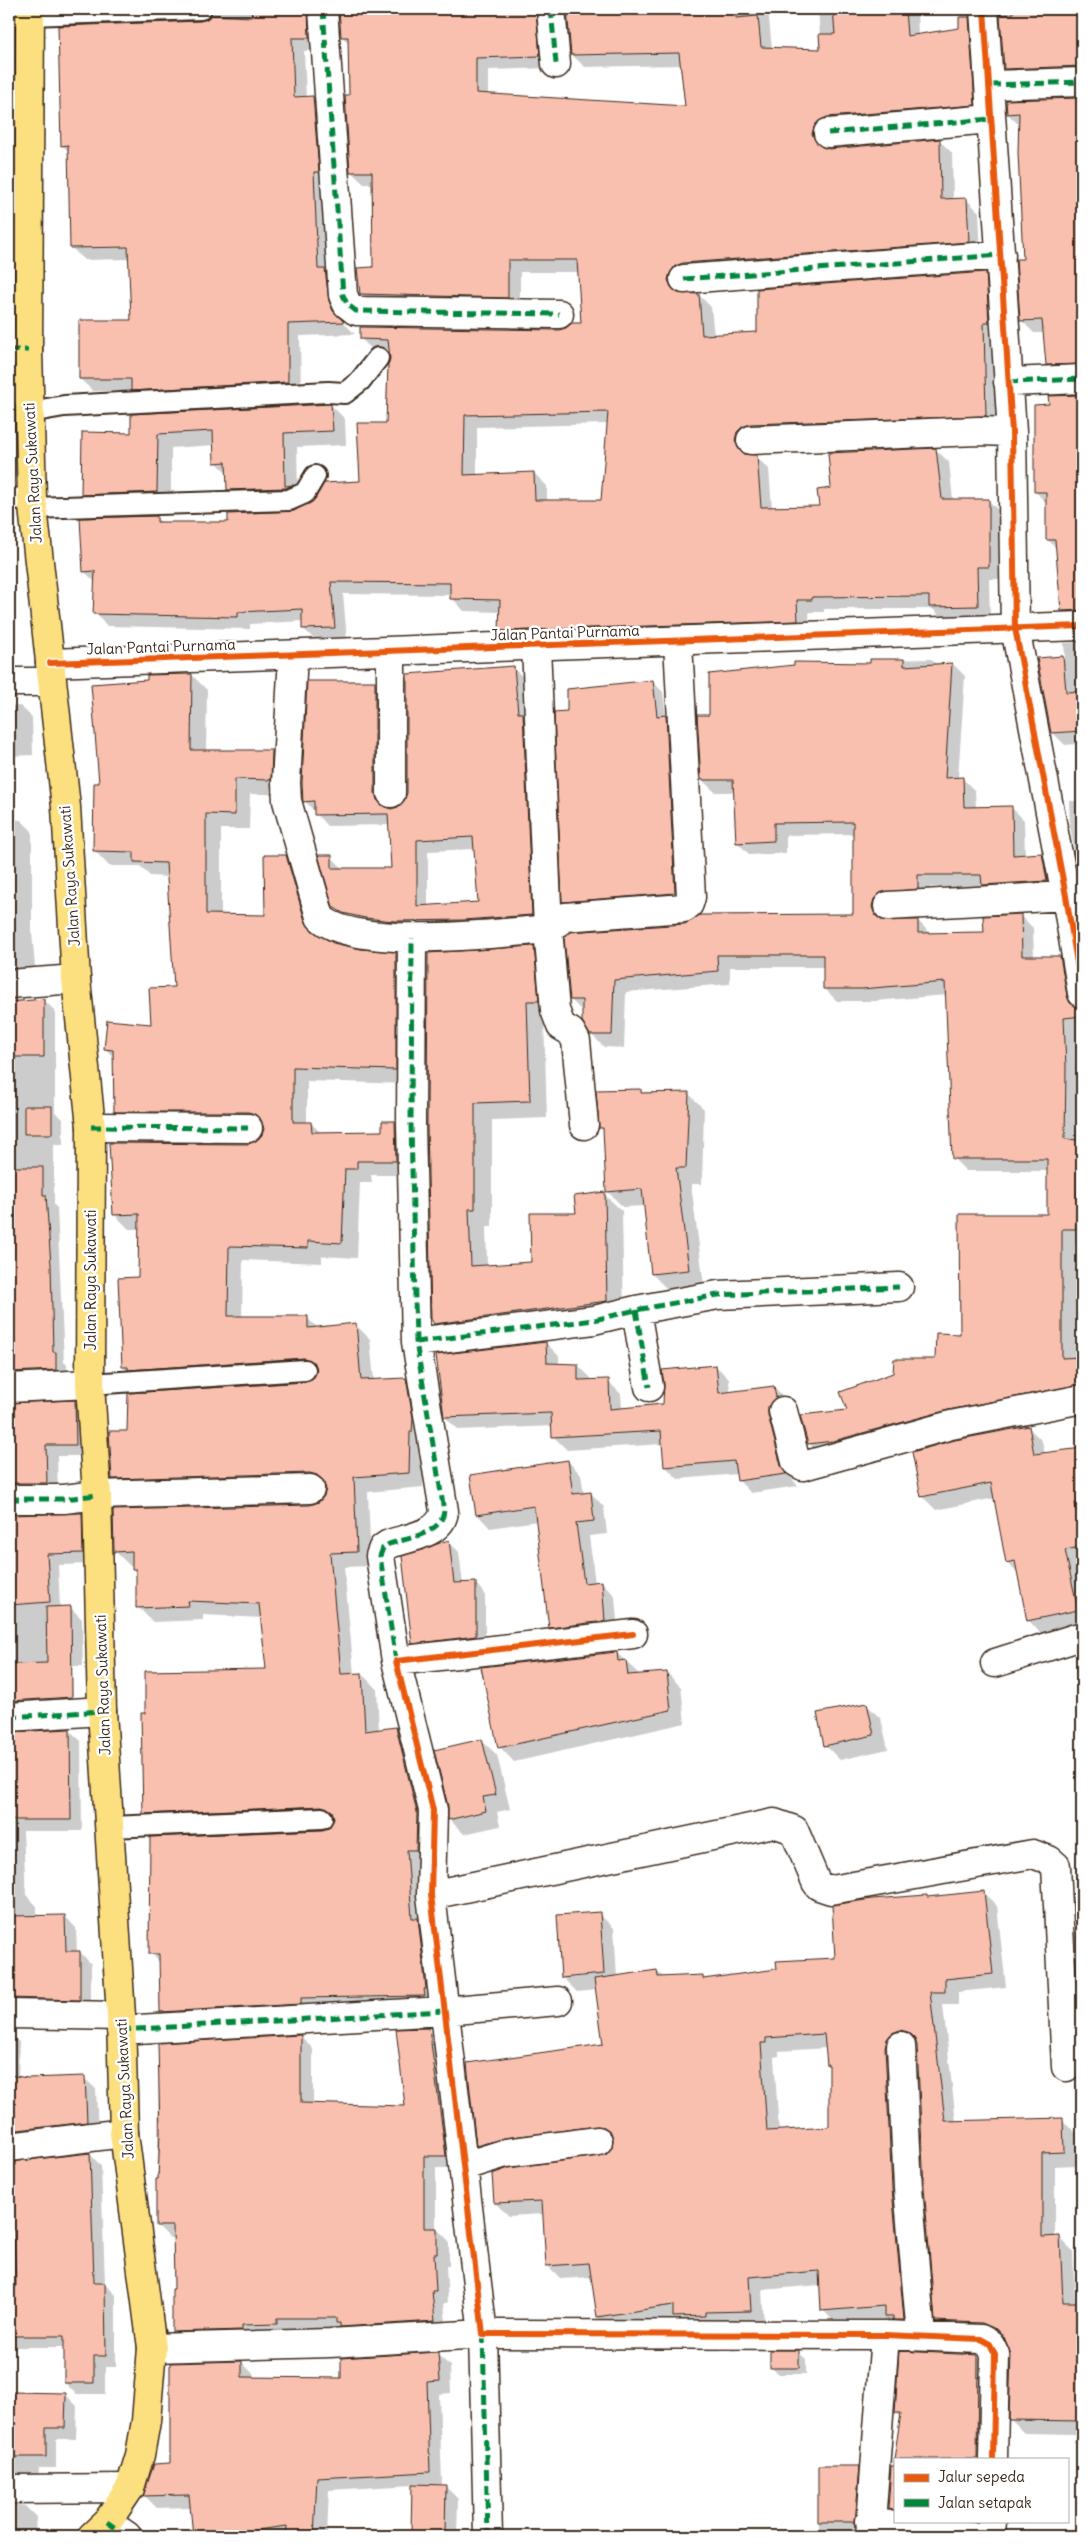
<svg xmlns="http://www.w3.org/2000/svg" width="1091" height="2545" font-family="Delius,sans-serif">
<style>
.shadow{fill:#0003;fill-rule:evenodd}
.building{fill:#f9c0b0;stroke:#3b2a1e;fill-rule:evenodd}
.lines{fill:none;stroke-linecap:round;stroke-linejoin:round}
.service-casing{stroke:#3b2a1e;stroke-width:24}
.minor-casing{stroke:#3b2a1e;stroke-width:31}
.tertiary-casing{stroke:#3b2a1e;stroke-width:31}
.trunk-casing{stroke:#3b2a1e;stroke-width:31}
.service{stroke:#fff;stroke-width:20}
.minor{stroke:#fff;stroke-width:28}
.tertiary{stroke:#fff;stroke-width:28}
.trunk{stroke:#fce080;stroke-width:28}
.quiet{stroke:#00873e;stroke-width:5;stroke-dasharray:10 5;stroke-linecap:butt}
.cycleway-casing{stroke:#fff;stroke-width:9}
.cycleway{stroke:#e8590c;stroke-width:6}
.labels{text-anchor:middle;stroke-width:5;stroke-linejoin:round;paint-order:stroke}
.street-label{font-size:15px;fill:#3b2a1e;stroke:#fff}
</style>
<rect width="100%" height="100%" fill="#fff"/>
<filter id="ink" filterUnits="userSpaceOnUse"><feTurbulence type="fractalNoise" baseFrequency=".02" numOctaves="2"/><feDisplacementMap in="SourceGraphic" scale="10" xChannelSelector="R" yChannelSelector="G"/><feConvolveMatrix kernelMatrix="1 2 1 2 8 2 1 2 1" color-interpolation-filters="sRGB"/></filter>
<g filter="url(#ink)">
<path class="shadow" d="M54 9H327L321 50 304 51 306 98 313 97 326 110 341 315 345 324 355 334 300 336 301 394 145 403 133 391H93L80 379 133 321 130 259 84 260 71 247 69 152 62 145 202 22 212 16 214 9 60 14Z
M338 9H555L552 68 488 70V95L686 108 681 65 585 67 572 55 568 9H768L772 49 821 50 818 9H917L918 35 961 29 959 9H988L987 117 826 140 825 147 829 150 939 140 952 153 953 200 966 199 979 212 981 254 682 286 680 294 699 295 711 307 714 336 759 333 985 273 998 286V428L750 445 748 454 756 457 769 469 772 508 820 507 833 489 936 450 949 462 953 500H988L1001 513V579H989L990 618 943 619 933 609H824V612H809L810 633 513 643 500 631 501 612 464 611 452 598 451 595 343 594 347 640 316 641 303 628V621L250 624V629L107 626 95 613 96 583 84 571 156 517 163 524H230L294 512 362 483 387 424 391 359 390 352 374 351 361 339 559 331 582 324 579 272H520V310L374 306 361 294 374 269 373 184H364L351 172 349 44 342 36ZM608 424 602 502H547V486L534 473 477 476V427Z
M999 9H1082V79L1018 81 1005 68Z
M1082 99V377H1060L1047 364 1045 333H1034L1022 321 1024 260 1020 126 1008 114 1007 101Z
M1082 394V624L1074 623 1062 611 1057 549 1047 539V504L1035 491 1051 406 1050 397Z
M331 405 345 419 346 445 297 447 298 491 243 504 228 490V474L216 462 215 445 171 448V506L96 508 82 494 132 434Z
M1082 642V897L1070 826 1069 801H1077L1076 744 1065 745 1052 732 1038 659 1065 657 1064 643Z
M931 659 935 663H952L965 676 958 778H962L975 791 976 808 1011 807 1024 820 1025 855 1041 854 1054 867 1059 894 985 887H930V901L886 912 885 921H918L931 934 986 933 1020 915 1033 928 1034 957H1060L1072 970 1079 1009 1082 1010V1241H1075V1359H1082V1398L821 1456 809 1443 849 1411 937 1360 962 1335 1048 1215V1171H966L953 1158 946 995 875 1001H837L824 988V967H730V984L626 992 624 1048 604 1047 591 1034 583 1012 571 1000 566 937 854 915V834L786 835V853L750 855 737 842 734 792H715L702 780 711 716 871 664V660Z
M513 668 525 679 543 926 407 932 347 918 334 906 331 856 343 869H392L390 825 327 826 305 801 375 682 387 694V806L391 810 400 807ZM475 849 479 903 428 906V851Z
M192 675 207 690 206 751H272L286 766 285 794H250L249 829H221V916L266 917 285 856 300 871 319 936 333 944 361 951 396 954 411 969 410 1084 307 1081V1123H311L322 1134 384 1132 395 1122 410 1137 411 1175H371L372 1183H360L357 1258 322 1256V1263L243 1260 242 1318H307L318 1328 355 1324 370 1339 374 1380 406 1379 421 1394 424 1446 423 1487 368 1492 371 1566 344 1567 354 1674H362L377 1689 379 1730 396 1728 411 1743 432 1827 441 2003 176 2026 161 2012 160 1963 151 1953 333 1825 334 1821 159 1828 144 1813 268 1671 262 1618 203 1615V1620L153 1622 138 1607 137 1572 134 1566H130L115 1551 311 1506 319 1503 325 1497 327 1488 128 1493 113 1478 129 1433 306 1383 313 1381 317 1373 144 1384 138 1381 123 1367 139 1279 140 1229H129L114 1214 257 1142 263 1136 264 1127 130 1126 115 1111V1058L105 1049 152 1025 175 988 168 877 150 876 140 866H109L95 851 100 784 148 681Z
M652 681 663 692 666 717 676 727 685 903 575 912 564 901 568 712Z
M9 706H20L32 717 33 755 9 756V771Z
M9 819 21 820 32 831V933L36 978 9 986Z
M533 947 551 965 544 1019 547 1118 492 1120V1227H486L487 1266 532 1264 577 1214 604 1194 622 1211 624 1318 453 1341 432 1320 428 1124Z
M9 1000H44L55 1011V1112L63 1119V1145H54V1205L57 1208 64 1362 67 1365V1381L9 1389Z
M598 1092 688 1093 704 1109 702 1184H691L704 1285 668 1290 652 1274 645 1206 623 1207 607 1191 604 1131 600 1127Z
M546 1343 559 1356V1365H578L591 1378V1381H608L621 1394 622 1409 664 1405 716 1366 729 1379 730 1393 774 1387 787 1400 780 1429 793 1480 798 1486 751 1493 738 1480V1474L678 1479 665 1466 663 1444 567 1450 554 1437 553 1426 458 1430 445 1417Z
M75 1402 86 1413 87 1456H57L58 1494 9 1501V1405Z
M1028 1427 1042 1441 1045 1454 1082 1449V1563H1078L1082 1585V1626L1042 1634 1028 1620 1019 1574 1007 1562 995 1498 936 1510 922 1496Z
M568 1461 581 1475 584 1494 591 1493 604 1507 607 1534 589 1536 595 1583 602 1582 615 1596 618 1635 564 1641 551 1627 537 1521 490 1528 477 1514Z
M81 1514 93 1525 94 1564 58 1565 60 1608H71L82 1619 83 1666H72L73 1709 9 1718V1516Z
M449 1542 459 1552 463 1584 475 1583 485 1594V1646L423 1653 413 1643Z
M617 1653 640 1675 667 1673 681 1687 685 1723 514 1762 500 1747Z
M866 1704 881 1719 888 1749 840 1760 825 1745Z
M69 1730 81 1741 82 1831H23L26 1895 37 1906V1917L65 1916 76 1928 77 1952H80L91 1964V2010L9 2015V1734Z
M482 1741 497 1755 510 1809 497 1812 500 1826 464 1834 450 1820 449 1806Z
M983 1892 997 1906 1006 1987 958 1992V2005H943L956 2122 1062 2120 1076 2133V2165L1055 2166V2238L1059 2237 1073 2251 1075 2303H1082V2450L1074 2442V2434L1024 2433 1011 2420 1012 2354 1007 2341 997 2336 950 2335 937 2321 918 2044 914 2043 917 2333 899 2330 889 2320 836 2324 823 2310 821 2285 762 2290 764 2324 688 2330 678 2320 612 2330 598 2317 593 2277 561 2279 547 2265 544 2214 509 2216 495 2203 608 2155 613 2148 615 2139H610L491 2159 478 2145 605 2045 597 1990 577 1992 562 1977 599 1914 614 1928 617 1977 657 1971 664 1978 702 1977 705 1980 778 1970 837 1959 927 1897 929 1898ZM827 2048 828 2064 830 2067V2128L779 2131 774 2057 779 2056V2051ZM510 2134V2137L487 2144V2141Z
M1076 1935H1082V1979L1078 1975Z
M428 2029 441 2041 458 2168H436V2228L449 2241V2266H446L448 2303H444L447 2333 288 2330 289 2336 185 2344 173 2331 175 2290 174 2238H170L157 2225 159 2045 301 2036 313 2049V2105L407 2107Z
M9 2032 19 2042 18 2080 84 2078 96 2089 98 2133 9 2148Z
M90 2154 101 2166 105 2284 116 2295V2367H105V2394H76L65 2383V2347H9V2164Z
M798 2352 806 2359V2374H778L771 2367Z
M437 2354 450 2366 451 2393 439 2394 442 2484H436V2486H445L458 2499 457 2536H412L413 2485 329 2490 327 2536H194L191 2507 157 2508 145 2496 171 2464 242 2362 254 2375V2378L343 2379Z
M978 2357 992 2371V2459H895V2514L889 2508 892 2467 902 2418 896 2413Z
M9 2393 65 2394 77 2406 76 2439H56V2468H39L38 2484 9 2491Z
M819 2468H859L874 2482 863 2536H819Z
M9 2504 25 2506 36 2517 35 2536H9Z"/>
<path class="building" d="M251 9H308L309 38H292L294 97 313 96 319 172H314L318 269H325L329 301 333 311 344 322 288 324V382L131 391V379H79V320H131L128 247 70 248 68 145 61 146 58 26 201 21 211 15 252 17Z
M339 9H536L540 56 476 58V93L685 106 679 53 571 55 567 9H735L736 18 758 16 761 47 820 49 819 34H835L833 9H905L907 36 959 28V17H969L975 105 827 117 819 121 814 127 812 134 816 142 822 147 829 149 940 139 941 199 967 198 969 242 683 263 675 266 670 273 668 280 671 287 678 293 699 294 702 335 757 332V289L986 272 989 323H984L986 416 750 424 742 427 737 432 735 440 738 448 743 454 757 455 761 507 819 506 817 490 831 488 828 453 936 448 942 499H989V567H977L978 606 929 607V596L812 597V600H797L798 621 499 631 500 600 450 599V583L331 582 335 628 302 629V609L238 612V617L93 614 95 571 83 572 80 518 157 516V522H228V514L294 511 315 499 324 483 360 481 357 423H386L388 365 390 359 388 340 360 339V327L559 330 566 328 572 323H581L577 260H508V298L360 294 357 268 373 267 372 172H350L345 95H349L348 37H341ZM608 412 601 500H535L534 472 464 475 465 415Z
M1013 9H1082V66L1004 69 1000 15 1013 14Z
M1082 98V364L1046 365 1042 320 1020 321 1016 259H1023L1018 153 1019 113 1007 114 1006 100Z
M1082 395V610L1061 611 1055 540H1046V492H1034V405L1049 404 1048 396Z
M331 404 333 431 284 433 285 486 293 485 286 488 227 490 226 462 214 463 213 431 158 434 157 492 81 495 82 432 131 433V414Z
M1063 656 1066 692 1082 691V731L1051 733 1037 658Z
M870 659H904V666L952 663 945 778 963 777 964 807 1012 806 1013 855 1042 853 1047 881 982 885 981 875H918V889L880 893 874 899 872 907 875 915 881 920H918V933L984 932 983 916 1021 914 1022 956H1060L1067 996 1070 1003 1082 1008V1016L1064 1018 1066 1068 1065 1139 1079 1140 1076 1229H1062V1358L1082 1357V1384L948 1410 833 1441 808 1444 800 1415 847 1410 840 1392 893 1373 894 1359H935L936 1333 960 1334 959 1214H1047V1159H952L945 982 861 989H823V955H717L718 971 614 980 612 1035H590L582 1021V1000H570L564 937 570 932 685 924 700 915 853 914V822L774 823V841L736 843 733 780H701L697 715H709V674L794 665V662L870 663Z
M514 666 518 713H523L532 915 463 920 394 921 365 918 343 913 333 907 318 855H332V868H391L388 814 314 815V801L303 802 302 783 307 681H375V793L377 800 383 806 391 809 398 807 404 801 407 793V674ZM473 837 478 902 417 906V840Z
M192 674 191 750H272L271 780 235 779V815L206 814V914L265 915 264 855H286L305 921 312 930 333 943 361 949 396 952V1070L293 1067V1122H311L312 1132 382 1131V1121H395L396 1161H357V1169H345L342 1243 308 1241V1248L229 1246 228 1316H308V1328L356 1323 361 1380 406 1378 413 1418 412 1432H410L409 1473 354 1477 357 1552 330 1553 341 1674 362 1673 365 1731 396 1727 417 1812 416 1850H407L412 1918H418L426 1989H424L425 1996 301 1998V2004L160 2012 159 1954H149L150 1837 322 1830 329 1828 334 1818 332 1811 322 1806 143 1814 141 1713H145V1671L266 1669 259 1604 188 1601 189 1606 136 1608V1569H132V1551L114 1552 113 1510 310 1505 319 1502 324 1496 326 1489 323 1480 317 1475 310 1473 112 1479 109 1431H127L128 1393 306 1382 312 1380 317 1370 315 1363 304 1358 128 1370V1367H122L118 1278 138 1277 139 1214 113 1215 109 1143 248 1144 256 1141 262 1135 264 1129 261 1120 255 1114 248 1112H114L113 1050 104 1049 107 1020 151 1024 149 988 174 987 166 863 134 862V852L93 851 94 783H99L91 684 147 680V675Z
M653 680 657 716 666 715 675 893 562 902 554 712 567 711V689Z
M1073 851H1082V881H1079Z
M534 946 539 1001H527L530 1101 475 1103V1209H469L471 1266 531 1262 530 1213H576L574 1196 605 1192 607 1301 434 1324 431 1319 427 1124 428 953Z
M44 999V1057H9V1002Z
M641 1089V1093L689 1092 686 1168H676L689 1270 651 1274 642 1189 606 1192 603 1128H599L596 1090Z
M24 1106H52V1134H24Z
M9 1167H43V1195H46L51 1265 53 1352H56V1370L9 1372Z
M546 1342 547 1363 578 1364V1380L609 1379 610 1409 663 1404 664 1384 662 1370 716 1365 719 1393 774 1386 776 1398 768 1406V1415L781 1466 786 1474 737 1481 734 1461 664 1467 661 1431 552 1437 551 1413 444 1417 436 1355Z
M75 1400 76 1445H46L47 1483H9V1403Z
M1029 1426 1034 1454 1082 1448V1502L1075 1503 1081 1547 1065 1550 1078 1610 1027 1621 1015 1561 1006 1563 991 1483 921 1497 912 1452 955 1440Z
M568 1460 573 1494 591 1492 594 1521 576 1523 584 1583 602 1581 605 1621 549 1628 534 1506 476 1515 470 1475Z
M82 1513 83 1553 47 1554 50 1602 9 1605V1515Z
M449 1540 454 1583 476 1582V1636L412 1644 402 1556Z
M71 1606 72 1697 11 1701V1664L47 1663 46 1607Z
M617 1652 618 1661 626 1660 628 1675 667 1672 671 1710 498 1748 481 1667Z
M867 1703 874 1735 824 1746 817 1713Z
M70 1729 71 1820H9V1742H12V1732Z
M482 1739 496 1795 483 1797 486 1811 448 1820V1806L434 1750Z
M984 1891 993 1974 945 1979V1992H930L945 2121 1063 2118 1064 2152 1042 2153V2237L1060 2236 1063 2302H1082V2421L1009 2420 1011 2354 1004 2337 998 2330 982 2323 935 2321 924 2187 917 2045 914 2037 908 2032 900 2030 892 2033 887 2039 885 2047 892 2189 904 2320H893V2317H884V2306L821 2311 819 2271 749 2277 751 2311 705 2312V2316L673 2317V2305L597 2317 589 2263 546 2266 542 2201 494 2203 492 2174 509 2168 600 2156 607 2154 612 2147 613 2139 611 2132 604 2127 596 2126 504 2138 476 2146 467 2063 603 2044 594 1979 657 1970 658 1977 703 1975V1979L777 1969 776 1961 835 1958 832 1905 872 1899 927 1895V1897ZM824 2034 827 2065H829V2127L767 2131 761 2043H766V2038Z
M600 1912 604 1974 561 1978 557 1915Z
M65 1915 66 1951H80V2000L9 1998V1916Z
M429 2028 446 2156H424V2228H437V2254H434L436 2291H432L435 2321 340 2327V2323H336V2318H277V2324L242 2325V2330L172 2332V2289H174L173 2226H156V2179H158L160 2132 158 2043 301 2035V2103L405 2106 396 2029Z
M9 2075 28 2078 85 2076 87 2122 9 2131Z
M90 2153 94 2283H105L106 2356H94V2383H64V2336H9V2288L16 2287 14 2230H9V2162Z
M770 2350H799V2368H770Z
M899 2351 978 2355 977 2459H894L901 2413H895Z
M438 2352 440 2381 427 2382 430 2472 317 2478 314 2536H286L287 2526 227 2534V2536H193L189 2495 143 2496 154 2464 170 2463V2363L242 2361V2377L341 2378V2358Z
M11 2392 66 2393 65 2428H46V2457H11Z
M818 2466H860L855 2522H818Z
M891 2466H895V2511L888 2509Z
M412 2484 446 2485 445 2533 411 2532Z"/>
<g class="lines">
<defs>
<path id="service" d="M30 15 201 9
M9 393H29
M30 412 64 406 328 392 345 393 360 381 378 358
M9 499 32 498
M32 508 289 500 305 493 315 476
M90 1384 305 1370
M111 1827 322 1818"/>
<path id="minor" d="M323 9 343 295 347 304 356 311 559 314
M551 9 556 64
M984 9 1012 432 1015 628 1066 896 1082 993
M990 85 1082 82
M828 133 991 119
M684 279 1001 255
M9 350H28
M1008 382 1082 379
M751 440 978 431 1012 432
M536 646 548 929 555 1010 561 1026 571 1032 576 1041 584 1125
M293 655 286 783 287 801 320 917C351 951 502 933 548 929L565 917 684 908 689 904 691 897 678 642
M9 682H51
M391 793V652
M888 906 1066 896
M9 984 76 979
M91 1127 248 1128
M636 1310 649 1387
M416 1342 594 1320 636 1310 718 1295 899 1287
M9 1388 90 1384
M783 1411 796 1462 803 1466 951 1425 1082 1399
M9 1499H64L97 1495 310 1489
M633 1634 396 1661 433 1810 431 1895 483 2334 885 2335 981 2339 990 2344 995 2354 993 2459
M396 1661 380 1556 383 1548 389 1544C407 1538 442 1534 444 1511L416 1342 411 1124 412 938
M995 1663 1082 1636
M9 1717 102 1711
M431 1895 774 1823 794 1830 816 1882 819 1886 831 1890 1033 1854 1049 1860 1056 1866 1066 2067
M9 2014 121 2016
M121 2030 443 2011 558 2001
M901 2046 908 2188 921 2335
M9 2147 124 2133
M464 2166 506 2153 598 2141
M152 2348 330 2343 483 2334 488 2536
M9 2489 130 2488
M870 2521 901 2528 972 2536
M107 2522 127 2536
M870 2536 885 2335
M991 2536 992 2521"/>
<path id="tertiary" d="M50 663 1082 626"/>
<path id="trunk" d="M30 9 28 350 32 498 66 807 76 979 91 1127 90 1384 97 1495 102 1711 121 2016 124 2133 152 2348 146 2421 140 2455 130 2488 107 2522 92 2536"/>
</defs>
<use href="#service" class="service-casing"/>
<use href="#minor" class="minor-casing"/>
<use href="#tertiary" class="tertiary-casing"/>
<use href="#trunk" class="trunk-casing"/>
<use href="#service" class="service"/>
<use href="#minor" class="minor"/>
<use href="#tertiary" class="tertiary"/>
<use href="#trunk" class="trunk"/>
<path class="quiet" d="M323 9 343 295 347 304 356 311 559 314
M551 9 556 64
M990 85 1082 82
M828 133 991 119
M684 279 1001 255
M9 350H28
M1008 382 1082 379
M91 1127 248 1128
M636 1310 649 1387
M416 1342 594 1320 636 1310 718 1295 899 1287
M9 1499H64L97 1495
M396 1661 380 1556 383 1548 389 1544C407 1538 442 1534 444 1511L416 1342 411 1124 412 938
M9 1717 102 1711
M121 2030 443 2011
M483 2334 488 2536
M107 2522 127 2536"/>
<defs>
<path id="cycleway" d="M984 9 1012 432 1015 628 1066 896 1082 993
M50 663 1082 626
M633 1634 396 1661 433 1810 431 1895 483 2334 885 2335 981 2339 990 2344 995 2354 993 2459"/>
</defs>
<use href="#cycleway" class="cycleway-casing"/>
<use href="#cycleway" class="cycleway"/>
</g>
</g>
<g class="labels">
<g class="street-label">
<text transform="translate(33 473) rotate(-93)" y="5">Jalan Raya Sukawati</text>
<text transform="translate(565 633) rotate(-2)" y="5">Jalan Pantai Purnama</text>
<text transform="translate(161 647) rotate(-2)" y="5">Jalan Pantai Purnama</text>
<text transform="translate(70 876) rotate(-94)" y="5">Jalan Raya Sukawati</text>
<text transform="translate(91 1280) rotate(-90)" y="5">Jalan Raya Sukawati</text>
<text transform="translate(103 1685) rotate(-92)" y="5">Jalan Raya Sukawati</text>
<text transform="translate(125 2089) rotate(-93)" y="5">Jalan Raya Sukawati</text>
</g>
</g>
<rect width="1091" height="2545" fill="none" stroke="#fff" stroke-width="30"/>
<rect x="15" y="15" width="1061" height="2515" fill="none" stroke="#3b2a1e" stroke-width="2" filter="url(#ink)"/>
<rect x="894" y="2458" width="175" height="65" fill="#ffffff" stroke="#b1aaa5"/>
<rect x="904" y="2474" width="25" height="8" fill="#e8590c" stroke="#b1aaa5"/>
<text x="938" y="2482" font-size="15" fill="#3b2a1e">Jalur sepeda</text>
<rect x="904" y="2499" width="25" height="8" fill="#00873e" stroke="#b1aaa5"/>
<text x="938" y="2508" font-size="15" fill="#3b2a1e">Jalan setapak</text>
</svg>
